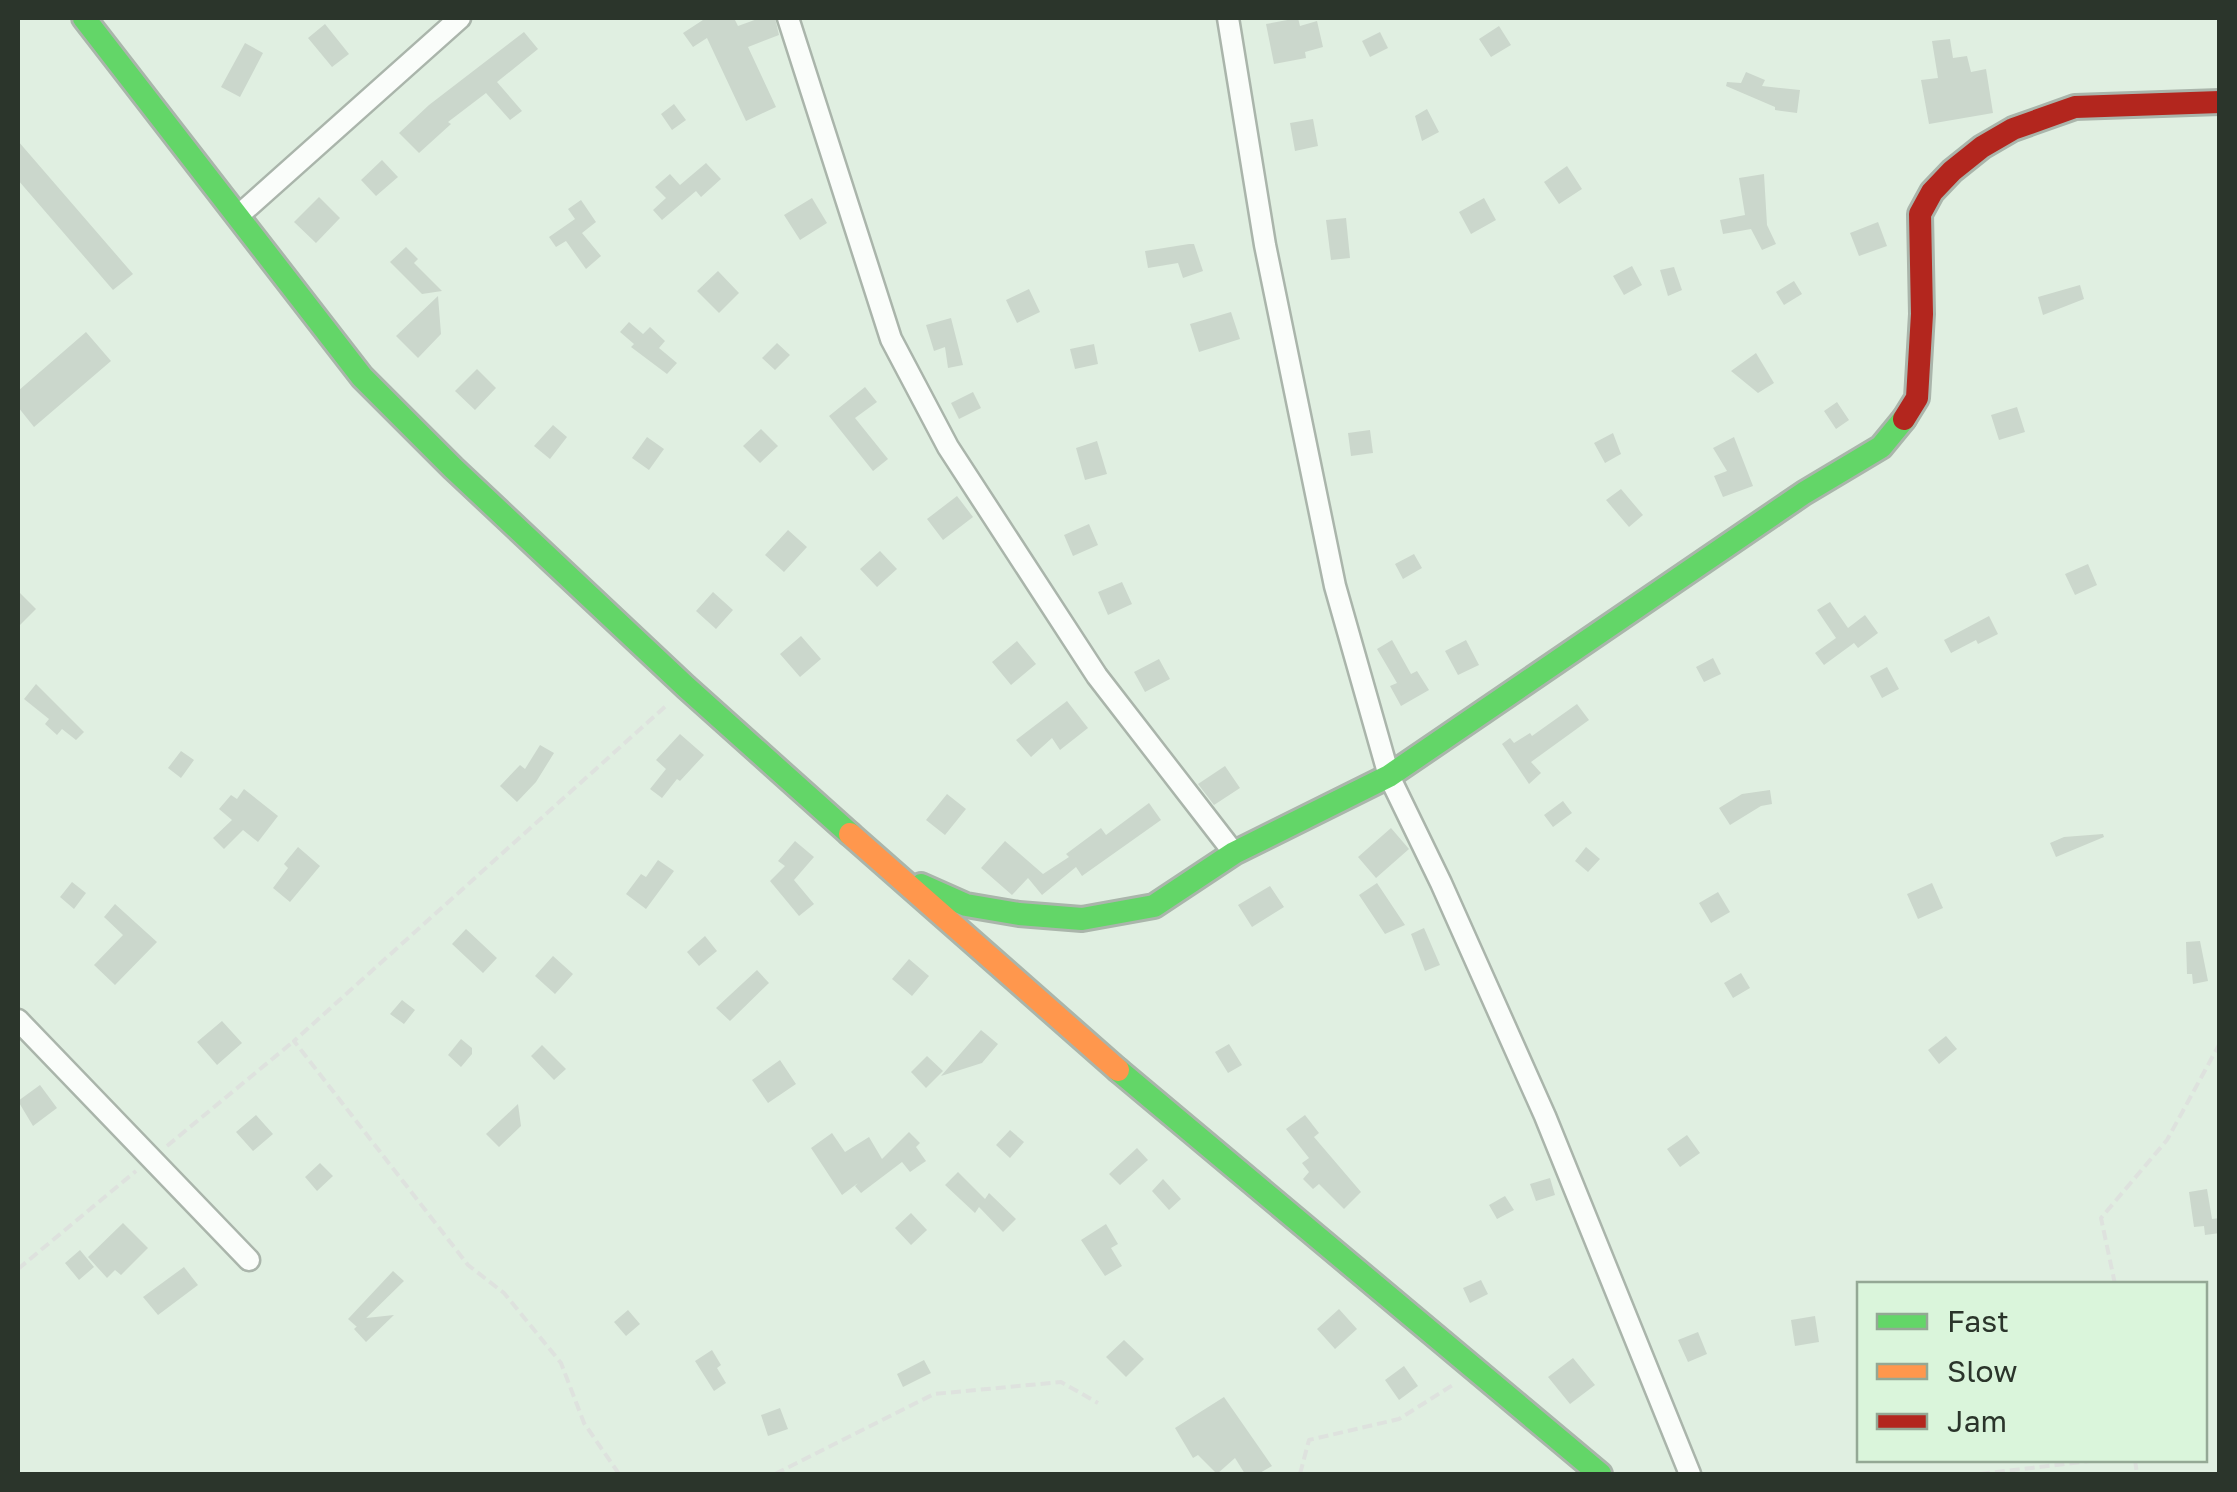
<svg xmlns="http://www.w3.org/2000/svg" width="2237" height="1492" font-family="'Golos Text',sans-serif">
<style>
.building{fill:#cbd7cc}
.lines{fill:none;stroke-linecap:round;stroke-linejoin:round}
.street-casing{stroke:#aab5ab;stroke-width:25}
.fast-casing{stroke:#aab5ab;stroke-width:28}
.slow-casing{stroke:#aab5ab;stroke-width:28}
.jam-casing{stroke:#aab5ab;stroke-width:28}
.path{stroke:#dee2de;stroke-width:4;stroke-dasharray:10 5;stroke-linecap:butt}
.street{stroke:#fafdfa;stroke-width:20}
.fast{stroke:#63d668;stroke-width:22}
.slow{stroke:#ff974d;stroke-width:22}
.jam{stroke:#b3261e;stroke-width:22}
</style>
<rect width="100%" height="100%" fill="#e0efe1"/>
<path class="building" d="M706 18H734L738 26 760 18H775L779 35 748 47 776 107 746 121 707 38 693 47 683 33Z
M1298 18 1300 26 1317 21 1323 47 1305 52 1306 58 1274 64 1266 24Z
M325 24 349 54 332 67 308 38Z
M1499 26 1511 45 1491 57 1479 39Z
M524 32 538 49 497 82 522 111 510 120 486 93 448 122 451 124 419 153 399 133 429 105Z
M1380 32 1388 48 1370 57 1362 41Z
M1950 39 1953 58 1967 56 1971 72 1986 69 1993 113 1929 124 1921 80 1938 78 1932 41Z
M245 43 263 53 240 97 221 87Z
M1746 72 1765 80 1762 86 1800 90 1797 113 1775 110V107L1726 86 1727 82 1741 83Z
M674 104 686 120 672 130 661 114Z
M1427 109 1439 132 1422 141 1415 116Z
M1313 119 1318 146 1295 151 1290 123Z
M18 141 133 274 113 290 18 180Z
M382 160 398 177 376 196 361 180Z
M706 163 721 179 701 197 696 191 662 220 653 210 666 198 655 187 670 174 680 185Z
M1567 166 1582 189 1559 204 1544 182Z
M1764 174 1767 225 1776 244 1762 250 1751 229 1723 234 1720 220 1745 215 1739 178Z
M319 197 340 218 316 243 294 222Z
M812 198 827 223 800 240 784 215Z
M1484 198 1496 220 1471 234 1459 212Z
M581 200 596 222 582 233 601 256 586 269 566 241 556 247 549 237 575 219 568 209Z
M1346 218 1350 258 1331 260 1326 220Z
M1878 222 1887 246 1859 256 1850 233Z
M1189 244H1194L1203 271 1183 278 1178 263 1148 268 1145 251Z
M406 247 418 259 414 263 442 291 422 294 390 262Z
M1632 266 1642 285 1624 295 1613 276Z
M1674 267 1682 290 1668 296 1660 270Z
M718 271 739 293 719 313 697 291Z
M1794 281 1802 294 1784 305 1776 292Z
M2080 285 2084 299 2043 315 2038 297Z
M1029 289 1040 312 1017 323 1006 300Z
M438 296 441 334 418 358 396 336Z
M1231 312 1240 339 1199 352 1190 324Z
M951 318 963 365 948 368 945 347 934 351 926 325Z
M629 322 643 334 650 327 665 341 659 348 677 363 667 374 631 347 634 344 620 332Z
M86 332 111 361 34 427 18 407V391Z
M777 343 790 355 775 370 762 358Z
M1094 344 1098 364 1075 369 1070 349Z
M1756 353 1774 383 1758 393 1731 371Z
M477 369 496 388 475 410 455 391Z
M865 387 877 402 855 418 888 459 873 471 829 416Z
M973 392 981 408 959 419 951 403Z
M1837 402 1849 420 1836 429 1824 411Z
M2017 407 2025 432 1999 440 1991 415Z
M553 425 567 437 550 459 534 446Z
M761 429 778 446 760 463 743 446Z
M1370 430 1373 453 1351 456 1348 433Z
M1613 433 1621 454 1605 463 1594 443Z
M647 437 664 449 649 470 632 458Z
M1734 437 1753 486 1723 497 1714 476 1727 471 1713 448Z
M1097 441 1107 474 1085 480 1076 448Z
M1621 489 1643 515 1629 527 1606 500Z
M957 496 973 517 943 540 927 519Z
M1089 524 1098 545 1073 556 1064 535Z
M788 530 807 547 784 572 765 555Z
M880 551 897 569 877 587 860 569Z
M1414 554 1422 568 1403 579 1395 564Z
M2088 564 2097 585 2075 595 2065 574Z
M1122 582 1132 604 1108 615 1098 592Z
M18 591 36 609 18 627Z
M713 592 733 610 716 629 696 611Z
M1830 602 1848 628 1865 615 1878 633 1858 648 1854 643 1824 665 1815 653 1836 638 1817 610Z
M1989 616 1998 634 1978 644 1976 640 1951 653 1944 640Z
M801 636 821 659 800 677 780 654Z
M1392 640 1411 674 1417 671 1429 690 1401 706 1390 686 1397 683 1377 649Z
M1466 640 1479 665 1458 675 1445 651Z
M1017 641 1036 664 1011 685 992 662Z
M1713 658 1721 674 1704 682 1696 667Z
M1159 659 1170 679 1145 692 1134 672Z
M1887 667 1899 689 1882 698 1870 676Z
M36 684 84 732 76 740 62 729 57 735 45 724 49 719 24 699Z
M1067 701 1088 728 1060 750 1052 738 1031 757 1016 740Z
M1577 704 1589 720 1531 762 1541 773 1529 784 1502 744 1510 738 1514 743 1530 733 1532 736Z
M680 734 704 755 680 781 677 779 662 798 650 789 666 769 656 760Z
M540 745 554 753 536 782 517 802 500 786 520 765 525 769Z
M181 751 194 760 181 778 168 768Z
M1225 766 1240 788 1214 805 1198 784Z
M244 789 278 816 258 842 243 830 224 849 213 838 232 820 219 809 231 795 237 799Z
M1770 790 1772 804 1761 806 1730 825 1719 808 1742 794Z
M947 794 966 809 945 835 926 820Z
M1563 801 1572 813 1553 827 1544 815Z
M1149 803 1161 820 1082 876 1076 867 1042 895 1028 878 1012 895 981 868 1005 841 1043 874 1069 857 1066 854 1101 828 1106 835Z
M1391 828 1409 849 1376 878 1358 857Z
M2103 834 2104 837 2056 857 2050 843 2064 837Z
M795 841 814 857 794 880 814 904 799 916 770 881 785 866 778 861Z
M298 847 320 866 290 902 273 888 288 868 284 864Z
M1586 847 1600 859 1588 872 1575 861Z
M658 860 674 871 646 909 626 894 641 874 646 877Z
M72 882 86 893 74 909 60 897Z
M1377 883 1405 925 1385 934 1359 895Z
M1932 883 1943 908 1918 919 1907 894Z
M1270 886 1284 907 1252 927 1238 905Z
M1718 892 1730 912 1711 923 1699 903Z
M115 904 157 942 115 985 94 965 123 935 104 917Z
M1424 928 1440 965 1425 971 1411 934Z
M466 929 497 958 483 973 452 944Z
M705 936 717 951 699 966 687 952Z
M2200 941 2208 981 2193 984 2192 974H2187L2186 942Z
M553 956 573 974 555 994 535 976Z
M909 959 929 976 912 996 892 979Z
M757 970 769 983 730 1021 716 1008Z
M1741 973 1750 988 1733 998 1724 983Z
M402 1000 415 1010 404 1024 390 1014Z
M222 1021 242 1043 217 1065 197 1042Z
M981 1030 998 1044 982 1063 941 1076Z
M1946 1036 1957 1049 1939 1064 1928 1050Z
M461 1039 472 1048V1054L461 1067 448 1055Z
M1229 1044 1242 1065 1228 1073 1215 1052Z
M542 1045 566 1069 554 1080 531 1056Z
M927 1056 943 1071 926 1088 911 1072Z
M780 1060 796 1084 768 1103 752 1080Z
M40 1085 57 1108 33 1126 18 1101Z
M518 1104 521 1126 499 1147 486 1134Z
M256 1115 273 1134 253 1151 236 1132Z
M1305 1115 1319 1133 1314 1137 1361 1192 1344 1209 1319 1184 1313 1189 1303 1179 1309 1172 1302 1163 1309 1158 1286 1129Z
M1010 1130 1024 1142 1010 1158 996 1145Z
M909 1132 920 1143 916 1147 926 1161 910 1172 902 1162 861 1193 855 1186 858 1183 842 1195 811 1148 832 1133 845 1152 869 1137 882 1159Z
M1687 1135 1700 1153 1680 1167 1667 1149Z
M1137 1148 1148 1160 1120 1185 1109 1174Z
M320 1163 333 1176 317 1191 305 1177Z
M958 1172 985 1199 989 1193 1016 1219 1003 1232 979 1207 975 1213 945 1185Z
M1550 1178 1555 1195 1536 1201 1530 1184Z
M1163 1179 1181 1199 1169 1210 1152 1191Z
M2207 1189 2212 1219 2220 1218V1233L2205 1235 2204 1226 2194 1227 2189 1192Z
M1505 1196 1514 1210 1497 1219 1489 1205Z
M911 1213 927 1230 911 1245 895 1228Z
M123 1223 148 1248 121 1275 115 1270 107 1278 88 1257Z
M1106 1224 1118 1244 1111 1248 1122 1266 1105 1276 1081 1240Z
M80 1250 94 1267 79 1280 65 1263Z
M184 1267 198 1285 158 1315 143 1297Z
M393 1271 404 1281 357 1327 348 1319Z
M1481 1280 1488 1294 1470 1303 1463 1288Z
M1339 1309 1357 1329 1335 1349 1317 1329Z
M628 1310 640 1324 626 1336 614 1322Z
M394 1315 366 1342 354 1329 366 1318Z
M1815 1316 1819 1342 1795 1346 1791 1320Z
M1698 1332 1707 1354 1688 1362 1678 1340Z
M1124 1340 1144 1359 1126 1377 1106 1357Z
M712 1350 721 1365 717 1368 726 1383 714 1391 695 1361Z
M1573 1358 1595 1385 1570 1404 1548 1377Z
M924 1360 931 1373 903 1387 897 1374Z
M1404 1366 1418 1386 1399 1400 1385 1380Z
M1224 1397 1272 1466 1258 1474H1245L1235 1458 1217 1474 1198 1455 1193 1458 1175 1428Z
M780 1408 788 1429 768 1436 761 1415Z"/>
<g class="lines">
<defs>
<path id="street" d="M788 18 891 339 948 447 1097 676 1234 853
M1228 18 1265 245 1335 586 1389 776 1441 883 1545 1116 1690 1474
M238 216 460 18
M18 1020 249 1260"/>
<path id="fast" d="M84 18 362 377 453 468 686 687 850 834
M921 885 966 905 1019 914 1082 919 1154 906 1234 853 1389 776 1804 493 1881 447 1904 419
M1118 1070 1600 1474"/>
<path id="slow" d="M850 834 1118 1070"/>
<path id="jam" d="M1904 419 1917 398 1922 314 1920 214 1932 192 1952 171 1982 147 2013 129 2075 107 2220 102"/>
</defs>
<use href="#street" class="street-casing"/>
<use href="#fast" class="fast-casing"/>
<use href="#slow" class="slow-casing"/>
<use href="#jam" class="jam-casing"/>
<path class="path" d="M167 1146 294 1041
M18 1269 136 1171
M2115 1284 2101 1218 2167 1140 2220 1043
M2135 1460 2137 1474
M619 1474 584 1423 561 1363 504 1293 468 1265 294 1041 668 704
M775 1474 934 1394 1061 1382 1098 1403
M1300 1474 1309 1440 1399 1419 1456 1383
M1980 1474 2099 1460"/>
<use href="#street" class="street"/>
<use href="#fast" class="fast"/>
<use href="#slow" class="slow"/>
<use href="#jam" class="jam"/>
</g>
<rect width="2237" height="1492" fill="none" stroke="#2b352b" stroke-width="40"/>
<rect x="1857" y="1282" width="350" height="180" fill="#daf5db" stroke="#94a895" stroke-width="2.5"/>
<rect x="1877" y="1314" width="50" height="15" fill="#63d668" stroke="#94a895" stroke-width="2.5"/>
<text x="1947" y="1332" font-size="30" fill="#2b352b">Fast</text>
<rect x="1877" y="1364" width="50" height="15" fill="#ff974d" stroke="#94a895" stroke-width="2.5"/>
<text x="1947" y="1382" font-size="30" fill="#2b352b">Slow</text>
<rect x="1877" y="1414" width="50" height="15" fill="#b3261e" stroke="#94a895" stroke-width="2.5"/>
<text x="1947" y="1432" font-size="30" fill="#2b352b">Jam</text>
</svg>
